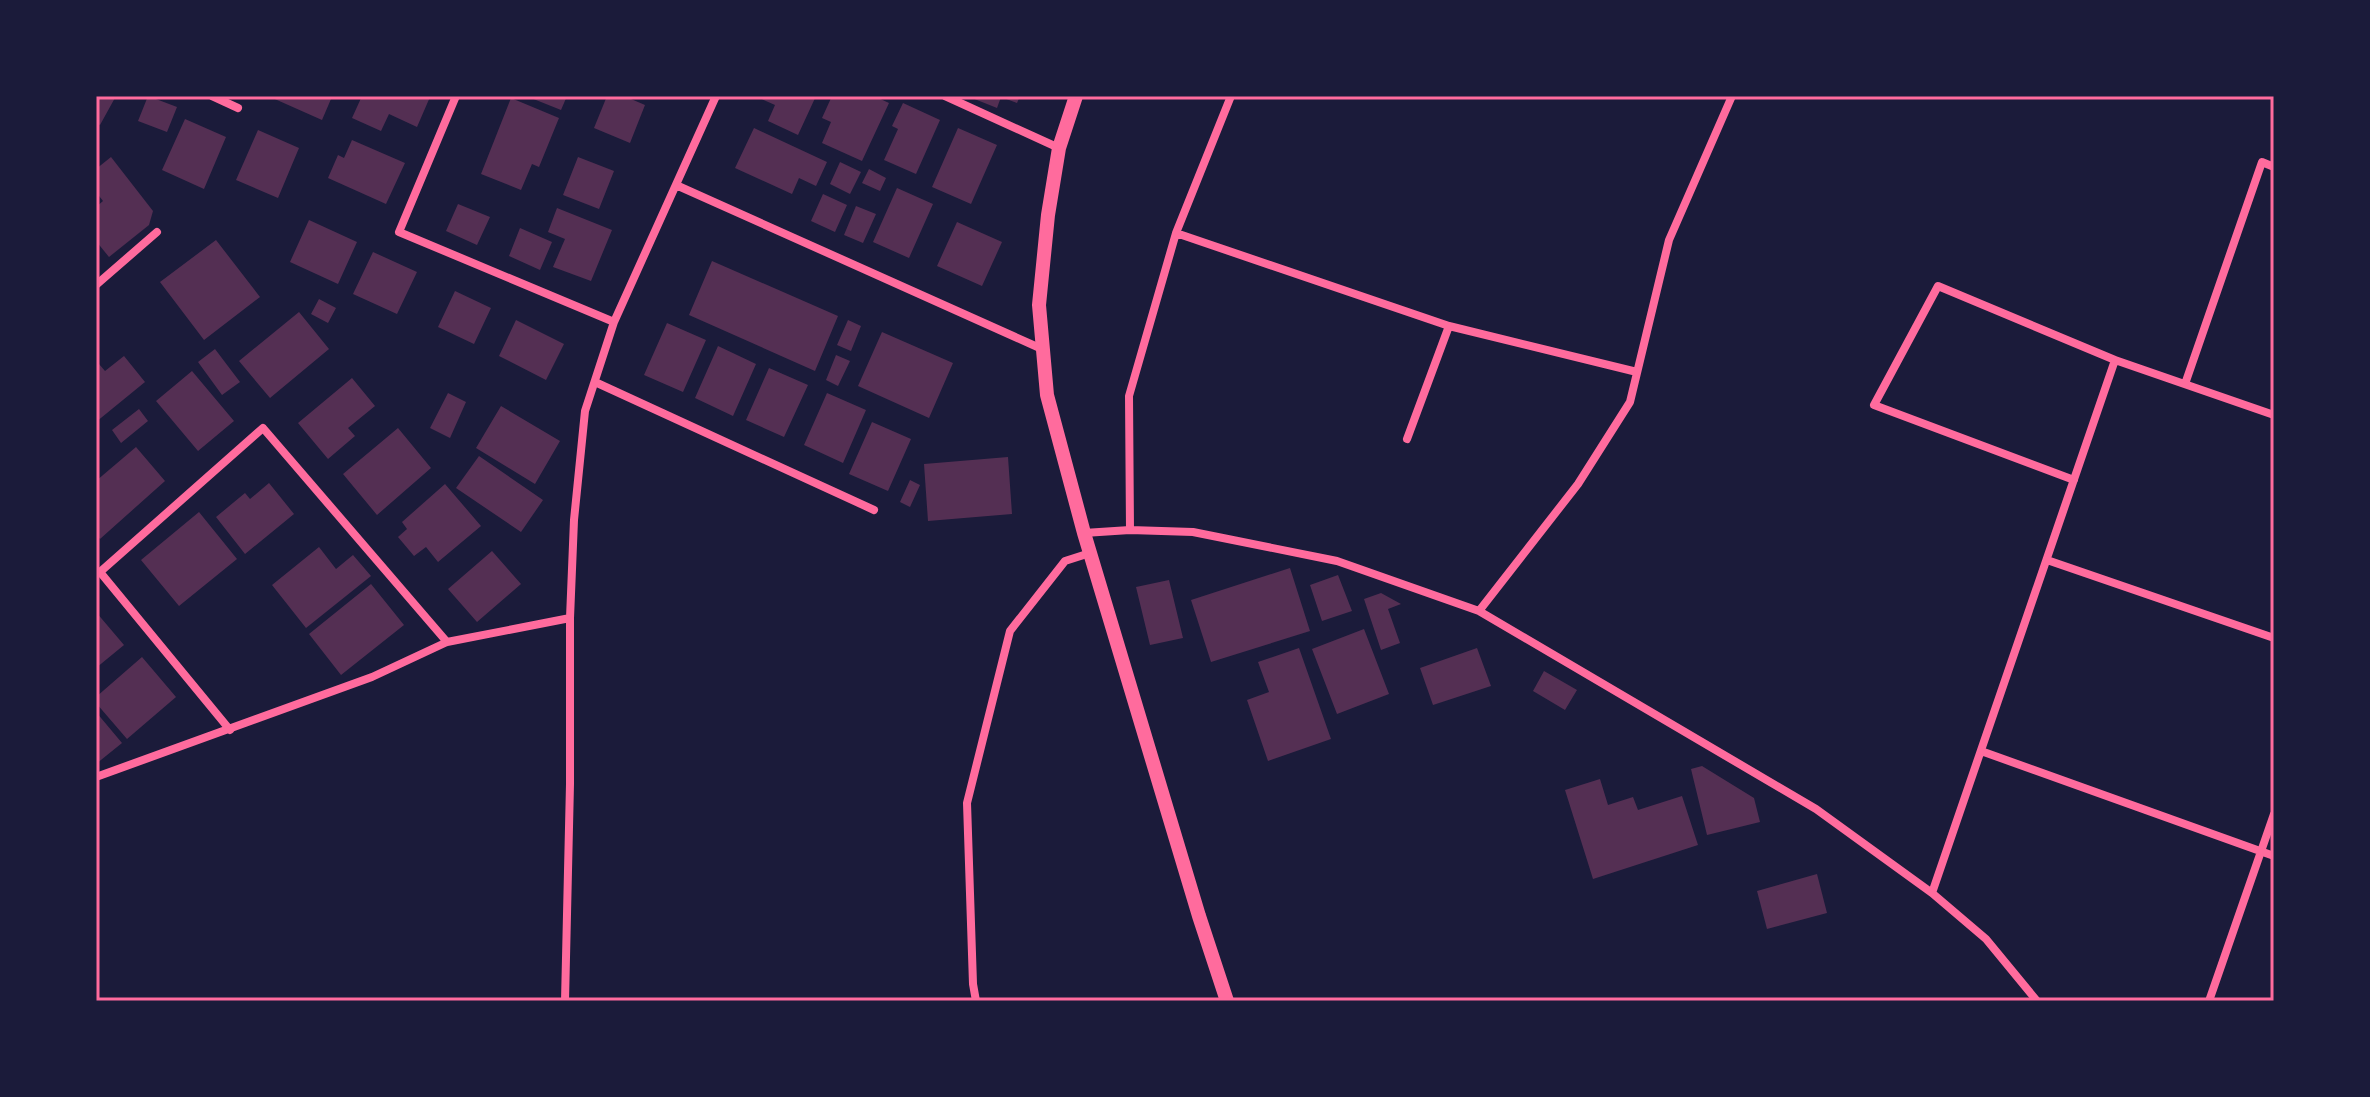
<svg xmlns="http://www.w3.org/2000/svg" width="2370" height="1097" font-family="'IBM Plex Sans',sans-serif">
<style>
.building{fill:#542f53}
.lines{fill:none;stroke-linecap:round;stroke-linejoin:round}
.minor{stroke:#ff6b9d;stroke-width:8}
.tertiary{stroke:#ff6b9d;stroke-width:14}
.neatline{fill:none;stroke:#ff6b9d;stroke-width:3}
</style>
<rect width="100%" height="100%" fill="#1b1b3a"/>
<path class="building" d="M96 96H116L100 125 96 123Z
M148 96 177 107 167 132 138 121Z
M268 96H324L331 99 322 120Z
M362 96H428L430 97 417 127 389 114 381 131 352 118Z
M526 96H567L561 110Z
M607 96H624L645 105 630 143 594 128Z
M755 96H816L798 135 768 121 775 105Z
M832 96H874L889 103 862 161 822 143 831 122 822 118Z
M967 96H1020L1017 103 1001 97 997 108Z
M511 98 559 118 539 167 532 164 521 190 481 174Z
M903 103 940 120 916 174 884 160 898 129 892 126Z
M185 119 226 137 204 189 162 170Z
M754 128 827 162 816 186 799 178 792 194 735 168Z
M958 128 997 145 971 204 932 187Z
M258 130 299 148 278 198 236 180Z
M352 140 405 163 386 204 328 178 338 155 344 158Z
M111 157 153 211 149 225 109 257 96 241V207L103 201 96 192V169Z
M578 157 614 171 599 209 563 195Z
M840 162 861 172 850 194 830 184Z
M869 169 886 178 880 191 862 183Z
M897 188 933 204 909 258 873 242Z
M823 194 847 205 835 232 811 221Z
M458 204 490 217 477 245 446 231Z
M856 206 876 214 863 243 844 235Z
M557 208 612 230 591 281 553 267 565 239 548 232Z
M309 220 357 242 338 284 290 262Z
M957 222 1002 242 982 286 937 266Z
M520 228 552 242 540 270 509 256Z
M216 240 260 297 204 340 160 282Z
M373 252 417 272 397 314 353 294Z
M712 261 838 316 815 371 689 315Z
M455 291 491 308 474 344 438 327Z
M319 299 336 308 328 323 311 314Z
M299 312 329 349 270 398 239 361Z
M516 320 564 344 546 380 499 356Z
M848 320 861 326 851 351 837 345Z
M667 323 706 340 683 392 644 375Z
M882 332 953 363 929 418 858 386Z
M718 346 756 364 733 416 695 398Z
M215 349 240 382 222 395 198 362Z
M836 355 850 361 838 386 826 380Z
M124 356 145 382 96 422V367L99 364 105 371Z
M769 368 808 385 784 437 746 420Z
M192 371 234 421 198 451 156 401Z
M352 378 375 406 348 428 355 436 328 459 298 423Z
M448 393 466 402 450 438 430 428Z
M827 393 866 410 843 463 804 445Z
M501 406 560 441 535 484 476 448Z
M139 409 148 421 121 443 112 430Z
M872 422 911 439 888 491 849 474Z
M398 428 431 468 377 515 343 474Z
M136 447 165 481 100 539 96 534V481Z
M479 456 543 500 521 532 456 488Z
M1008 457 1012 514 928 521 924 464Z
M910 480 920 485 910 507 900 502Z
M269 483 294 514 245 554 216 517 245 493 250 499Z
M445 484 481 526 438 562 426 547 414 556 398 537 407 529 402 522Z
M199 512 237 559 179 606 141 560Z
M319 547 336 569 353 555 371 576 306 628 272 585Z
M492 551 521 584 477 622 448 589Z
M1290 568 1310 631 1211 662 1191 600Z
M1338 575 1352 611 1322 621 1310 585Z
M1169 580 1183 638 1150 645 1136 587Z
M371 584 404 625 341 675 309 634Z
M1381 593 1401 604 1388 609 1400 643 1381 650 1364 599Z
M96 612 124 645 96 668Z
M1364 629 1389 694 1337 714 1312 649Z
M1299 648 1331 739 1268 761 1247 700 1269 692 1258 662Z
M1477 648 1491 686 1433 705 1420 668Z
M142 657 176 697 127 739 96 703V697Z
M1544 671 1577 690 1565 710 1533 691Z
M96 712 122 743 96 764Z
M1702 766 1754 798 1760 822 1707 835 1691 769Z
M1600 779 1608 805 1633 797 1638 810 1682 796 1698 845 1593 879 1565 790Z
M1817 874 1827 913 1767 929 1757 891Z"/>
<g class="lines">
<path class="minor" d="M212 96 238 108
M456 96 399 232 614 322
M945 96 1059 148
M676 185 1042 349
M1176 233 1449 326 1637 372
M96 285 157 232
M595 382 874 510
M2185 384 2262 162 2274 167
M1407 439 1449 326
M2074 480 1874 405 1938 286 2115 360
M1130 530 1129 396 1176 233 1231 96
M1084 533 1130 530 1193 532 1337 561 1479 611 1816 809 1932 893 1986 939 2037 1001
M2047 560 2274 638
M1479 611 1578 484 1630 402 1669 240 1732 96
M230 730 100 572 263 428 447 642
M1981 751 2274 856
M96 777 372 677 447 642 570 618
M1932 893 2115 360 2274 415
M565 1001 570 784V618L574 520 585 411 614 322 716 96
M976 1001 973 984 967 803 1010 631 1065 561 1090 553
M2209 1001 2274 814"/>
<path class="tertiary" d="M1076 96 1059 148 1048 215 1039 305 1047 395 1084 533 1199 916 1227 1001"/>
</g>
<rect width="2370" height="1097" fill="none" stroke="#1b1b3a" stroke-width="196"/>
<rect x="98" y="98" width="2174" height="901" class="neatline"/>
</svg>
